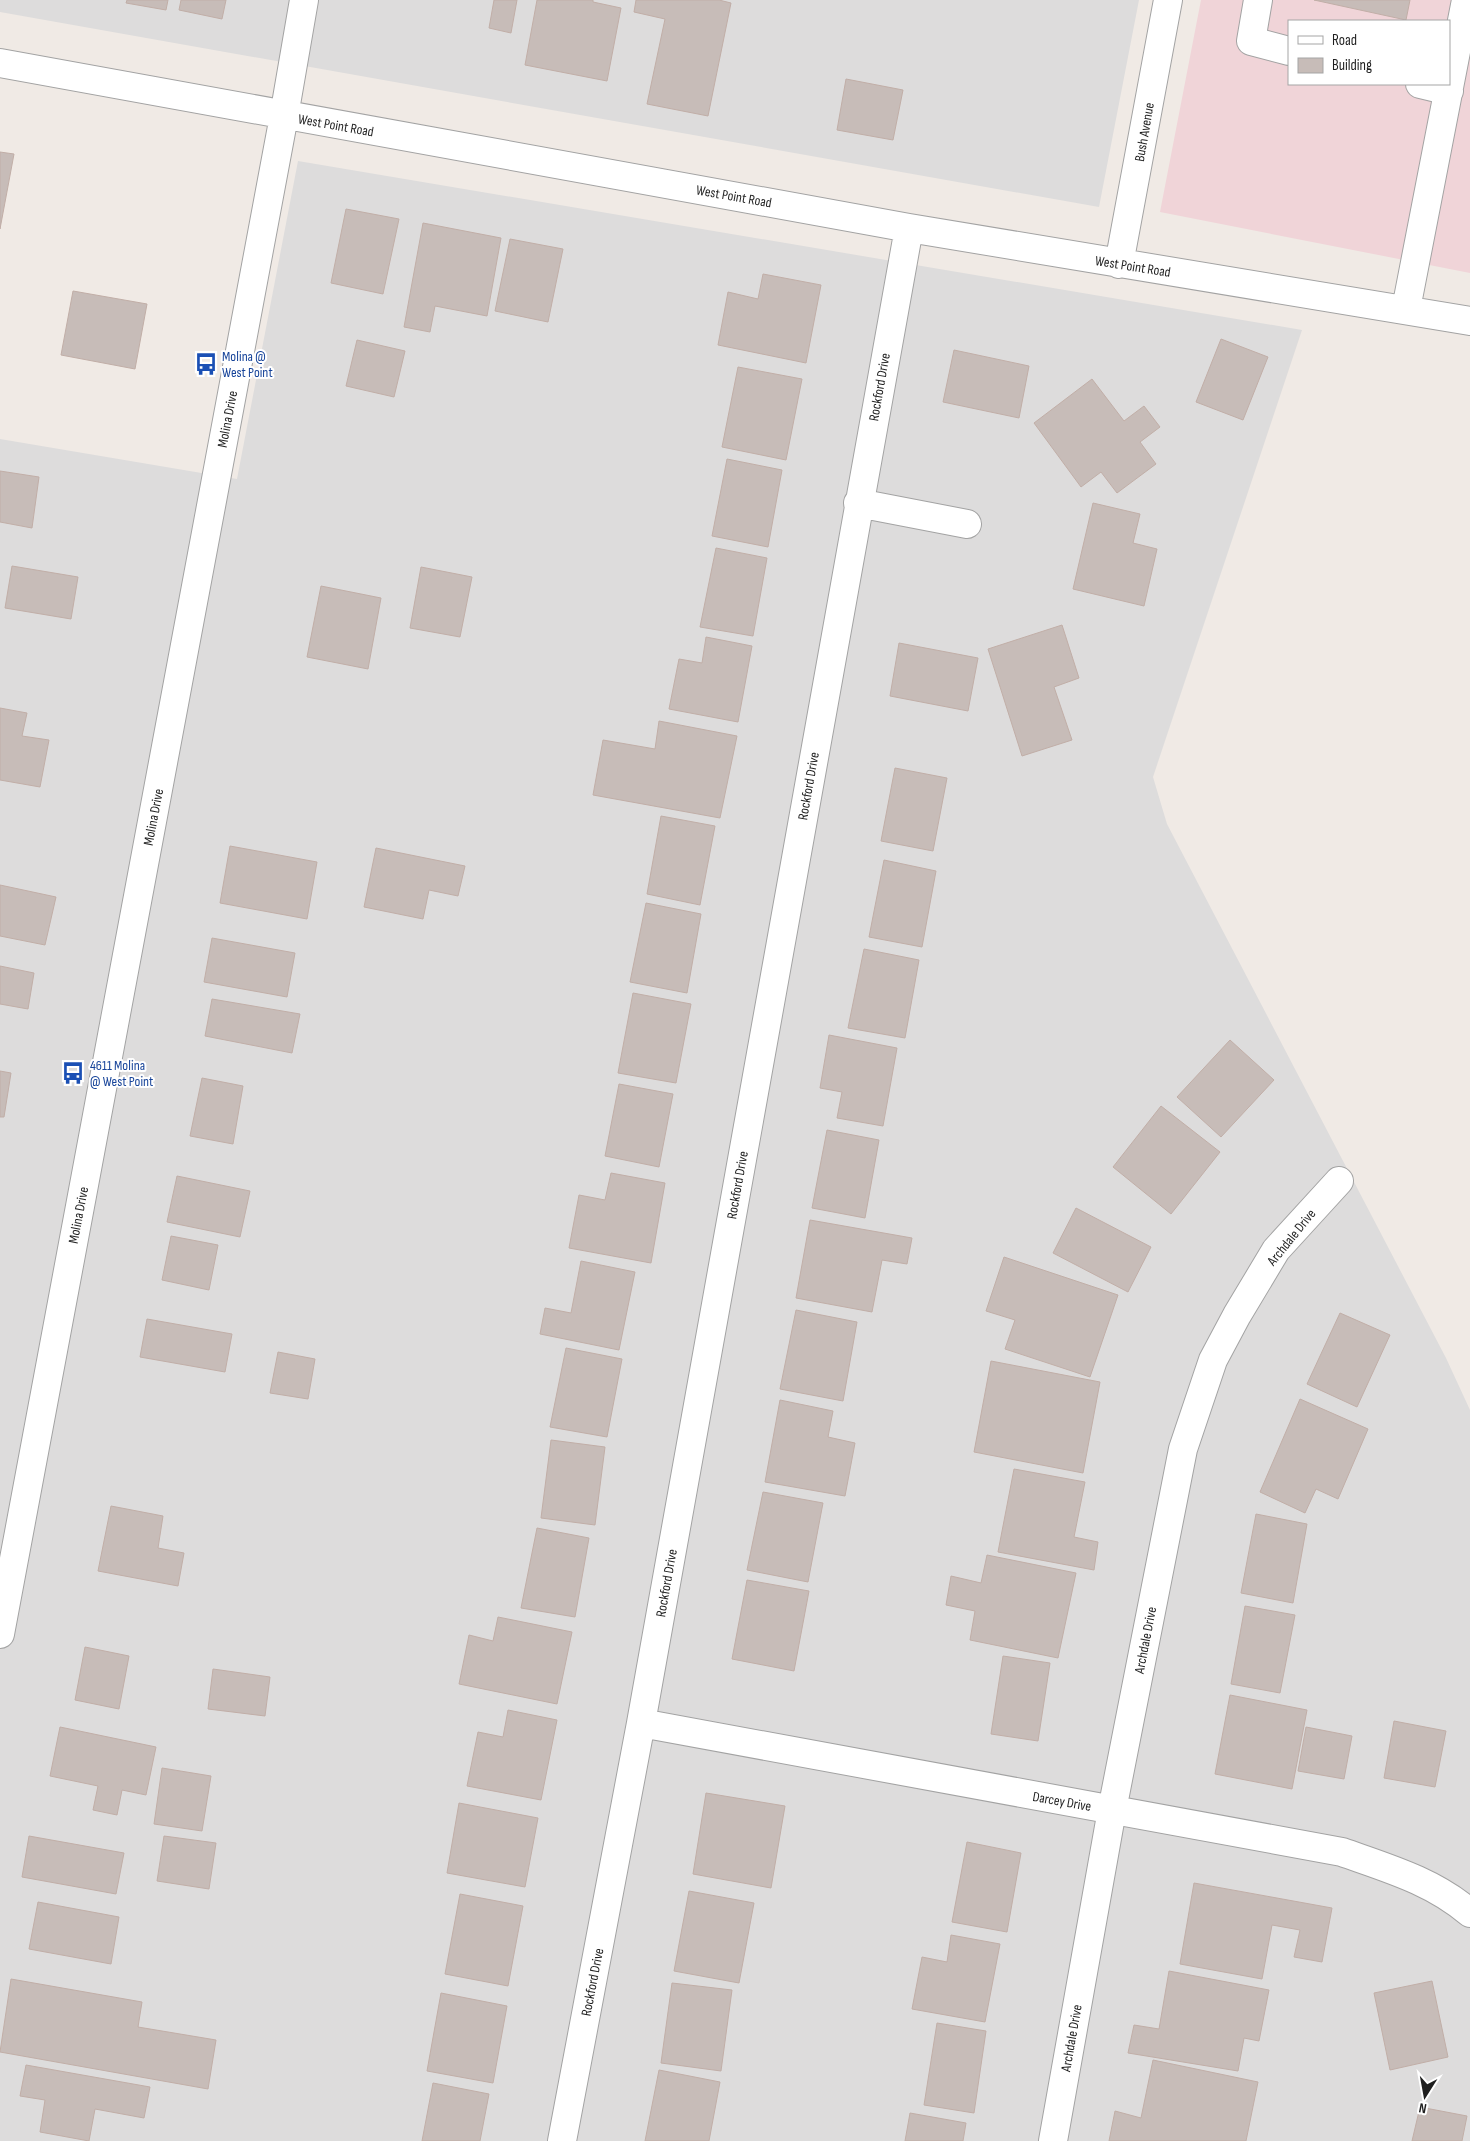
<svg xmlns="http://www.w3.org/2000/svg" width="1470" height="2141" font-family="'Sofia Sans Condensed',sans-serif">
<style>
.residential{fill:#dddcdc}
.commercial{fill:#f0d4d8;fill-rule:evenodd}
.building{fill:#c7bcb8;stroke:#c1aea7}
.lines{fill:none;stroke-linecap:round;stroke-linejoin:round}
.minor-casing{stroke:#a3a3a3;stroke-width:30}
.minor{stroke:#fff;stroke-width:28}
.labels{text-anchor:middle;stroke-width:4;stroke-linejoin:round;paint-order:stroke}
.street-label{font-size:14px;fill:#1f1f1f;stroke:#fff}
.transit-label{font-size:14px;fill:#164399;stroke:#fff;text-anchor:start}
</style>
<rect width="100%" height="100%" fill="#f0eae5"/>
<path class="residential" d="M0 0H1139L1099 207 0 12Z
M298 161 1302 330 1153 777 1167 824 1446 1358 1470 1410V2141H0V439L237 479Z"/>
<path class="commercial" d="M1201 0H1470V273L1160 212ZM1289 21H1449V84H1289Z"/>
<path class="building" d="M127 0H168L166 10 126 3Z
M181 0H226L222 19 179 10Z
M494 0H517L511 33 489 28Z
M537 0H593V2L621 8 607 81 525 65Z
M636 0H719L731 3 708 116 647 104 665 19 634 12Z
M1314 0H1410L1406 20Z
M846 79 903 90 893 140 837 130Z
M0 152 14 154 0 229Z
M346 209 399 219 383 294 331 283Z
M423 223 501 238 487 316 435 306 430 332 404 327Z
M510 239 563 249 548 322 495 311Z
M763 274 821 285 806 363 718 345 728 292 758 299Z
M73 291 147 304 135 369 61 355Z
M1221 339 1268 357 1243 420 1196 402Z
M357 340 405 351 394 397 346 386Z
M954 350 1029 366 1019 418 943 402Z
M738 367 802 379 786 460 722 447Z
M1092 379 1124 421 1144 406 1160 427 1140 442 1156 464 1117 493 1101 472 1081 487 1034 423Z
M727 459 782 470 768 547 712 536Z
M0 471 39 477 32 528 0 522Z
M1093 503 1140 514 1133 543 1157 549 1144 606 1073 589Z
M716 548 767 558 753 636 700 627Z
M12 566 78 577 71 619 5 608Z
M421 567 472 577 460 637 410 628Z
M321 586 381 598 368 669 307 657Z
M1062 625 1079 678 1054 687 1072 740 1022 756 988 649Z
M706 637 752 646 738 722 669 709 679 659 702 663Z
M899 643 978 658 968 711 890 696Z
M0 708 27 713 22 736 49 740 40 787 0 780Z
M659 721 737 736 720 818 593 795 603 740 655 749Z
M895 768 947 778 933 851 881 841Z
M661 816 715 826 700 905 647 894Z
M230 846 317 862 307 919 220 903Z
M376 848 465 866 458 896 429 890 423 919 364 907Z
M884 860 936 871 922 947 869 937Z
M0 885 56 897 45 945 0 936Z
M646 903 701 914 687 993 630 982Z
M212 938 295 953 287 997 204 982Z
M864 949 919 960 905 1038 848 1028Z
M0 966 34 973 28 1009 0 1004Z
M633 993 691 1004 676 1083 618 1073Z
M212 999 300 1014 292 1053 205 1036Z
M829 1035 897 1048 883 1126 837 1118 842 1092 820 1088Z
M1230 1040 1274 1080 1221 1137 1177 1097Z
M0 1071 11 1073 4 1117H0Z
M202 1078 243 1086 233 1144 190 1136Z
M619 1084 673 1094 659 1167 605 1156Z
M1161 1106 1220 1152 1171 1214 1113 1167Z
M827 1130 879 1140 865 1218 812 1208Z
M611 1173 665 1183 651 1263 569 1248 579 1195 605 1200Z
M177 1176 250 1191 240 1237 167 1222Z
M1076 1208 1151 1247 1128 1292 1053 1253Z
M810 1220 912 1238 907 1264 882 1260 872 1312 796 1298Z
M171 1236 218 1245 209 1290 162 1280Z
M1004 1257 1118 1295 1090 1377 1005 1349 1015 1320 986 1311Z
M581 1261 635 1272 619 1350 540 1334 545 1308 571 1313Z
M796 1310 857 1322 843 1401 780 1389Z
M1340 1313 1390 1335 1357 1407 1307 1384Z
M147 1319 232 1334 225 1372 140 1357Z
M566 1348 622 1359 607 1437 550 1427Z
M278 1352 315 1359 308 1399 270 1393Z
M991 1361 1100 1382 1083 1473 974 1452Z
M1300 1399 1368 1429 1338 1499 1316 1489 1305 1513 1260 1492Z
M780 1400 833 1411 828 1437 855 1443 845 1496 765 1482Z
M551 1440 605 1447 595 1525 541 1518Z
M1014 1469 1085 1482 1074 1537 1098 1542 1094 1570 998 1552Z
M763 1492 823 1503 808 1582 747 1570Z
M111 1506 163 1516 158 1548 184 1553 178 1586 98 1571Z
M1256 1514 1307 1524 1293 1603 1241 1593Z
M537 1528 589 1538 575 1617 521 1608Z
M987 1555 1076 1573 1058 1658 970 1640 975 1611 946 1605 951 1576 981 1583Z
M747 1580 809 1591 794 1671 732 1659Z
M1245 1606 1295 1615 1280 1693 1231 1684Z
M498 1617 572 1632 557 1704 459 1684 469 1635 493 1641Z
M85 1647 129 1656 119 1709 75 1700Z
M1003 1656 1050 1663 1038 1741 991 1734Z
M213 1669 270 1677 265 1716 208 1709Z
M1230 1695 1307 1710 1292 1789 1215 1774Z
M508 1710 557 1720 541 1800 467 1786 478 1732 503 1737Z
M1394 1721 1446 1731 1435 1787 1384 1778Z
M60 1727 156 1747 146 1795 122 1790 117 1815 93 1810 98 1786 50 1776Z
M1306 1727 1352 1736 1344 1779 1298 1771Z
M162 1768 211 1776 202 1831 154 1824Z
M706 1793 785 1806 771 1888 693 1874Z
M459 1803 538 1818 525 1887 447 1873Z
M29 1836 124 1853 116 1894 22 1877Z
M164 1836 216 1843 209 1889 157 1881Z
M967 1842 1021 1853 1007 1932 952 1922Z
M1194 1883 1332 1908 1322 1962 1294 1957 1300 1930 1272 1925 1262 1979 1180 1964Z
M689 1891 754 1903 739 1983 674 1971Z
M460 1894 523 1906 508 1986 445 1974Z
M38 1902 119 1917 111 1964 29 1949Z
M951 1935 1000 1944 985 2022 912 2009 922 1957 947 1962Z
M1169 1971 1269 1990 1259 2041 1244 2038 1238 2071 1128 2053 1134 2025 1159 2029Z
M11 1979 142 2002 138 2027 216 2040 208 2089 0 2052Z
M1432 1981 1448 2057 1390 2070 1374 1993Z
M672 1983 732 1990 721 2071 661 2063Z
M441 1993 507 2006 493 2083 427 2071Z
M937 2023 986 2031 974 2113 924 2105Z
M1153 2060 1258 2082 1246 2141H1109L1115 2111 1141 2118Z
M26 2065 150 2087 144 2118 95 2109 89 2141 40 2132 45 2100 20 2096Z
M659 2070 720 2082 709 2141H645Z
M433 2083 489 2094 480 2141H422Z
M1420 2107 1467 2116 1462 2141H1412Z
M910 2113 966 2123 963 2141H905Z"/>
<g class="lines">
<defs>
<path id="minor" d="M1258 0 1251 41 1289 51
M0 63 909 228 1470 321
M1420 84 1449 91
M1119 264 1168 0
M1406 309 1466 0
M858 503 967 524
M0 1634 284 116 304 0
M641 1723 1342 1852C1387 1868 1433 1881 1470 1913
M562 2141 641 1723 909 228
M1053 2141 1112 1810 1183 1449 1213 1360 1237 1315 1276 1250 1339 1181"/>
</defs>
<use href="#minor" class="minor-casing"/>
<use href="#minor" class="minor"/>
</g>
<defs>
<symbol id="bus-bare" viewBox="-9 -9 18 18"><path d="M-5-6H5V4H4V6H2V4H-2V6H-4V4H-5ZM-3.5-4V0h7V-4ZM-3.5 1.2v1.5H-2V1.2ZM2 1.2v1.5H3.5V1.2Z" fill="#1a4fb4" stroke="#fff" stroke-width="2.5" paint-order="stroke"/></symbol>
</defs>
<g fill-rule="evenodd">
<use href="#bus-bare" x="190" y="348" width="32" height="32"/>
<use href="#bus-bare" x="57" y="1057" width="32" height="32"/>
</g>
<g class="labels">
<g class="street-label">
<text transform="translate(336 125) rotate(10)" y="5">West Point Road</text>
<text transform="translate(1144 132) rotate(-80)" y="5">Bush Avenue</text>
<text transform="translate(734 196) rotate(10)" y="5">West Point Road</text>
<text transform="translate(1133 266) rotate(9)" y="5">West Point Road</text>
<text transform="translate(879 387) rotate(-80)" y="5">Rockford Drive</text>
<text transform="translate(227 419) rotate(-79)" y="5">Molina Drive</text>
<text transform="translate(808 786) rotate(-80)" y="5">Rockford Drive</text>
<text transform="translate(153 817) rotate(-79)" y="5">Molina Drive</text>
<text transform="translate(737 1185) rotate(-80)" y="5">Rockford Drive</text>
<text transform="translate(78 1215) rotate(-79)" y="5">Molina Drive</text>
<text transform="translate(1291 1237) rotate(-51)" y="5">Archdale Drive</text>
<text transform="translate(666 1583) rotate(-80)" y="5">Rockford Drive</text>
<text transform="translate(1145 1640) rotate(-79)" y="5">Archdale Drive</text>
<text transform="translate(1062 1801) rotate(10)" y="5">Darcey Drive</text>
<text transform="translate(592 1982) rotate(-79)" y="5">Rockford Drive</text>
<text transform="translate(1071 2038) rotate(-80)" y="5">Archdale Drive</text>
</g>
<g class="transit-label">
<text x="222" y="361">Molina @<tspan x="222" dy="16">West Point</tspan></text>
<text x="90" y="1070">4611 Molina<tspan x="90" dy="16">@ West Point</tspan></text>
</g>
</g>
<rect x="1288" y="20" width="162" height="65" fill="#ffffff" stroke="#a5a5a5"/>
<rect x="1298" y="36" width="25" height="8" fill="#ffffff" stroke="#a5a5a5"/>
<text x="1332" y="45" font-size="15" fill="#1f1f1f">Road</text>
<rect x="1298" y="58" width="25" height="15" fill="#c7bcb8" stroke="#a5a5a5"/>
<text x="1332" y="70" font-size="15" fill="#1f1f1f">Building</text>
<g transform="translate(1425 2096) rotate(191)" stroke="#ffffff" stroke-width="4" paint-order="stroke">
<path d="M0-4L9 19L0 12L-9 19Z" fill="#1f1f1f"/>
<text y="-8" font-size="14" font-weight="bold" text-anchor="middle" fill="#1f1f1f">N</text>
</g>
</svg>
